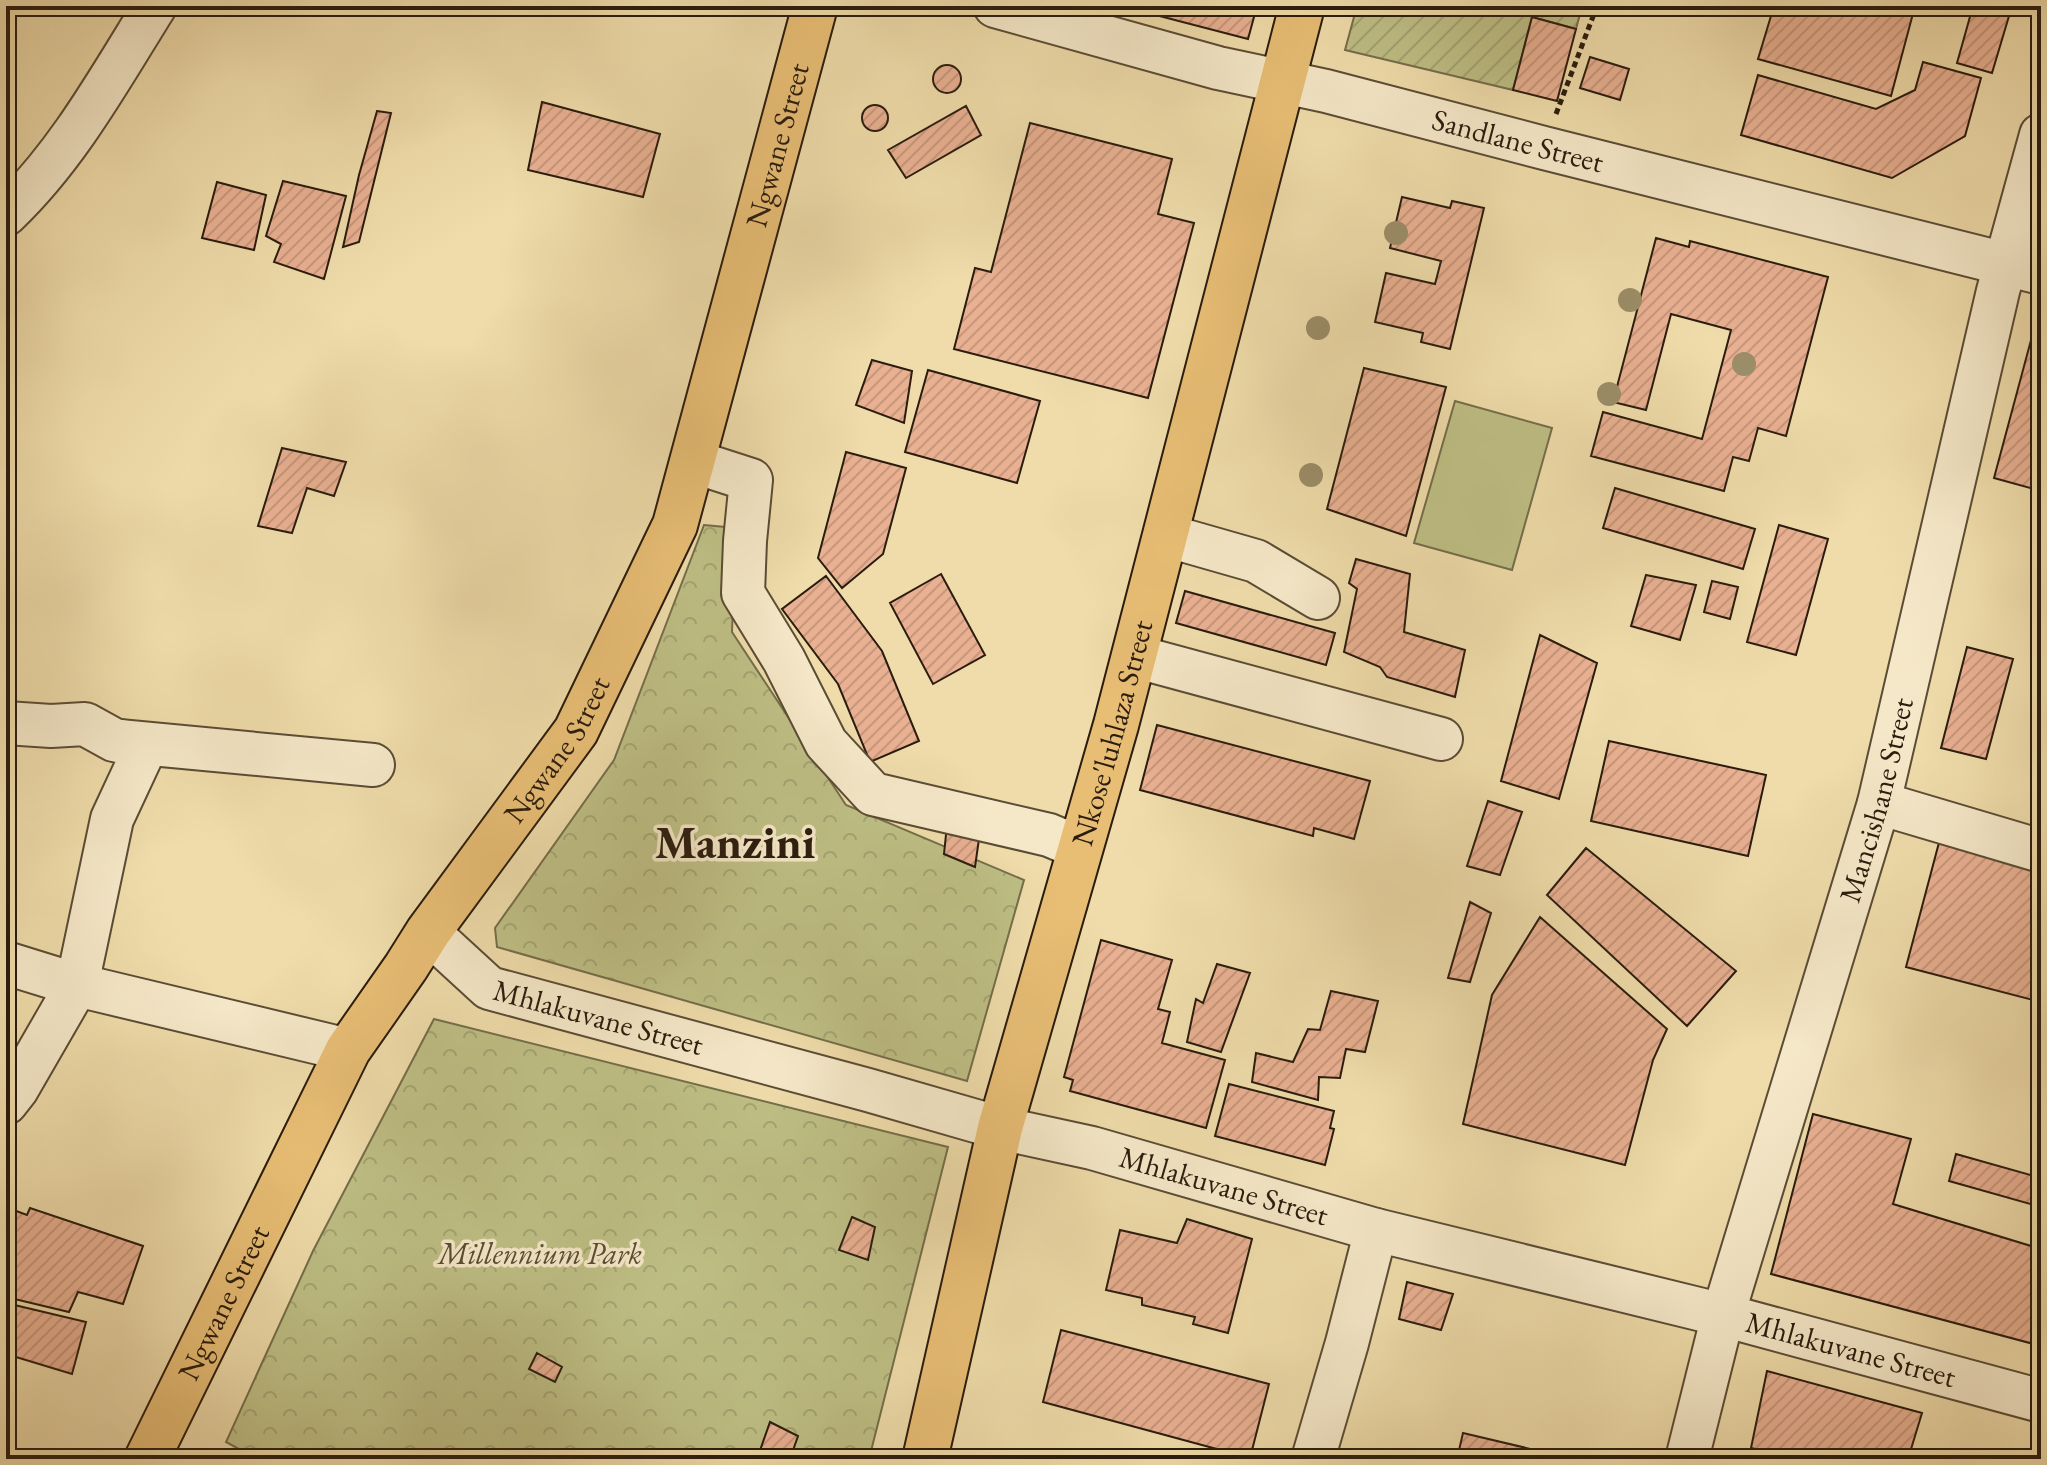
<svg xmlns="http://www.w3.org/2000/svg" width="2047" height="1465" font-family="'EB Garamond',serif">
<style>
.forest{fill:url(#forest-crowns);stroke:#746e4a;stroke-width:2}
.garden{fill:url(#garden-furrows);stroke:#746e4a;stroke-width:2}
.pitch{fill:#bebf85;stroke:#746e4a;stroke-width:2}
.building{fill:url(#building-hatch);stroke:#2a1c0e;stroke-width:2}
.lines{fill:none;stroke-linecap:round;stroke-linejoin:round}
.minor-casing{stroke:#5b4c35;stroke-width:46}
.major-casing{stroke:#2a1c0e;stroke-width:48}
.path{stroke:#2a1c0e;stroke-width:5;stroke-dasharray:6 4;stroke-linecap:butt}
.minor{stroke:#f5e8c8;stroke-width:42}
.major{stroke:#e8be75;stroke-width:44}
.tree{fill:#9b8d68}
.labels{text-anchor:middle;stroke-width:7;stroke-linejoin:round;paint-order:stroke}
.street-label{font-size:30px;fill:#2a1c0e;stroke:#f5e8c8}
.park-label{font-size:30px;font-style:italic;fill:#564d32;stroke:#f5e8c8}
.town-label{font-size:46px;font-weight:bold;fill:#2a1c0e;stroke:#f5e8c8}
</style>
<defs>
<pattern id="forest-crowns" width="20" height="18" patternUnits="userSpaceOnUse" patternTransform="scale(2)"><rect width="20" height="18" fill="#bebf85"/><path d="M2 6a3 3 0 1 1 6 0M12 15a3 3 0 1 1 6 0" fill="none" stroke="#a3a472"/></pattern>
<pattern id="garden-furrows" width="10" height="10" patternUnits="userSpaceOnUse" patternTransform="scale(2)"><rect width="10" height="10" fill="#bebf85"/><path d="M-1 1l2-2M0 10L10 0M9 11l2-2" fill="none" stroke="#a3a472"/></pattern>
<pattern id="building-hatch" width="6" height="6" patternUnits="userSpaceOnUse" patternTransform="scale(2)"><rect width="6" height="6" fill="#e9b091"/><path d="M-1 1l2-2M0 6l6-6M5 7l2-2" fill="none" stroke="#c8977c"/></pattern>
</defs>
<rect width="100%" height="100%" fill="#efdcaa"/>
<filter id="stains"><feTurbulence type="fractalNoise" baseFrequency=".0025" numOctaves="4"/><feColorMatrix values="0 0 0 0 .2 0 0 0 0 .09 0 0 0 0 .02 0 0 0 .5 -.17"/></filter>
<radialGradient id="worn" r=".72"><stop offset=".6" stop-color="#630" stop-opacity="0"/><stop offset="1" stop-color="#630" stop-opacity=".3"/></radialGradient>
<path class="forest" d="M704 525 736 528 732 632 846 805 1024 880 967 1081 497 947 495 928 614 760Z
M434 1019 948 1147 869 1459H257L226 1442 313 1251Z"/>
<path class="garden" d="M1357 6H1582L1576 29 1532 17 1513 90 1345 50Z"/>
<path class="pitch" d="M1455 401 1552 428 1512 570 1414 543Z"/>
<path class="building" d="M408 6H460L457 15Z
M1121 6H1257L1248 39Z
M1774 6H1915L1891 96 1758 59Z
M1973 6H2012L1992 73 1957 63Z
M1532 17 1576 29 1557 101 1513 90Z
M1590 57 1629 69 1620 100 1580 88Z
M1923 62 1981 78 1965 136 1892 178 1741 135 1758 75 1876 109 1915 90Z
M933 79a14 14 0 1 1 28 0a14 14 0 1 1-28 0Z
M542 102 660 134 643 197 528 170Z
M862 118a13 13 0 1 1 26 0a13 13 0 1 1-26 0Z
M966 106 981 135 906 178 888 150Z
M377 111 391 113 359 242 343 247 359 175Z
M1030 123 1172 159 1158 214 1194 223 1148 398 954 349 975 268 991 272Z
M283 181 346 196 324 279 274 262 281 244 266 236Z
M217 182 266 195 254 250 202 238Z
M1402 197 1450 208 1452 201 1484 208 1450 349 1421 342 1423 333 1375 322 1386 273 1435 284 1441 261 1390 248Z
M1656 238 1689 247 1690 241 1828 277 1786 436 1758 428 1749 461 1733 457 1724 491 1591 456 1603 412 1702 439 1731 330 1671 314 1646 410 1613 402Z
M2034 329 2041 331V491L1994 478Z
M872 360 912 371 904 423 856 405Z
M1364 368 1446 387 1406 536 1327 509Z
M928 370 1040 401 1017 483 905 452Z
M282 448 346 462 334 496 307 488 292 533 258 526Z
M846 452 906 468 883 554 842 588 818 558Z
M1615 488 1755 529 1743 569 1603 528Z
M1779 525 1828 539 1796 655 1747 642Z
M1356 559 1410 574 1404 632 1465 650 1455 697 1387 677 1380 667 1344 652 1357 589 1349 583Z
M941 574 985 655 933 684 890 603Z
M1646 575 1696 585 1680 640 1631 626Z
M826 576 882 651 919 741 870 762 838 684 782 609Z
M1712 581 1738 587 1730 619 1704 612Z
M1185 591 1335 633 1326 665 1176 623Z
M1540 635 1597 663 1559 799 1501 781Z
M1967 647 2013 659 1986 759 1941 748Z
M2041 708V747L2032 745Z
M1157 725 1370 781 1354 839 1314 828 1313 836 1140 790Z
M1609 741 1766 775 1748 856 1591 821Z
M1488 801 1522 812 1500 875 1467 866Z
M947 825 980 832 975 867 944 854Z
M1941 835 2041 861V1002L1906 967Z
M1586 848 1736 971 1687 1026 1547 895Z
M1470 902 1491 913 1470 982 1448 978Z
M1540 917 1667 1029 1653 1060 1625 1165 1463 1124 1492 995Z
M1101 940 1172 960 1158 1009 1170 1012 1162 1043 1225 1060 1206 1128 1070 1091 1073 1080 1064 1077Z
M1217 964 1250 973 1221 1052 1187 1042 1196 999 1203 1003Z
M1331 991 1378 1001 1365 1052 1346 1049 1340 1078 1319 1077 1318 1100 1252 1082 1256 1053 1293 1062 1308 1029 1320 1030Z
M1229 1084 1334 1111 1330 1128 1334 1129 1325 1165 1215 1136Z
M1813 1114 1911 1139 1893 1204 2041 1249V1346L1771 1274Z
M1956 1154 2041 1178V1207L1949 1181Z
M8 1208 27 1215 30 1208 143 1246 123 1304 78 1292 69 1312 6 1297V1214Z
M852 1217 875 1227 868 1260 839 1250Z
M1187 1219 1252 1239 1228 1333 1193 1324 1195 1317 1142 1305V1298L1106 1290 1120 1230 1177 1243Z
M1407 1282 1453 1294 1441 1330 1399 1319Z
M6 1303 86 1322 72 1374 6 1354Z
M1061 1330 1269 1384 1250 1458 1043 1402Z
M537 1353 562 1367 555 1382 529 1369Z
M1767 1371 1922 1413 1908 1459H1798L1751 1448Z
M770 1422 798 1436 790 1459H757Z
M1463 1433 1573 1459H1457Z"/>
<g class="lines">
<defs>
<g id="minor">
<path id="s1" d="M995 6 1218 68 1326 91 1544 148 2041 273"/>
<path d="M6 214C68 155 110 78 155 6"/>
<path d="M692 461 751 480 745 541 743 593 784 660 826 743 873 794 1049 835 1080 848"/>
<path d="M1165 535 1256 561 1318 598"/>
<path d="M1134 656 1441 739"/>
<path d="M6 723 51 726 85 724 114 740 146 746 112 819 77 985 17 1089 6 1103"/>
<path d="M119 741 373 765"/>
<path d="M1879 803 2041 851"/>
<path id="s2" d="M428 932 489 988 868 1090 1000 1128 1092 1148 1376 1230 1723 1315 2041 1401"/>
<path d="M6 963 77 985 348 1050"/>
<path d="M1313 1459 1347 1343 1376 1230"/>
<path id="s3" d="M1687 1459 1723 1315 1879 803 1998 291 2041 135"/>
</g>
<g id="major">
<path id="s4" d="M147 1459 348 1050 406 967 428 932 576 731 675 525 815 6"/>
<path id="s5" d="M925 1459 1000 1128 1116 725 1302 6"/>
</g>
</defs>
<use href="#minor" class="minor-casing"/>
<use href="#major" class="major-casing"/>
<path class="path" d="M1556 114 1597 6"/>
<use href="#minor" class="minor"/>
<use href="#major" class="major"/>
</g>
<g class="tree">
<circle cx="1396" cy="233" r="12"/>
<circle cx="1630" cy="300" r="12"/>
<circle cx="1318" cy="328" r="12"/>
<circle cx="1744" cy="364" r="12"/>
<circle cx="1609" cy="394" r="12"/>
<circle cx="1311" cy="475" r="12"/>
</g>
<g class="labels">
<g class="street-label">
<text dy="10" stroke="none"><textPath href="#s1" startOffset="540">Sandlane Street</textPath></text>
<text dy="10" stroke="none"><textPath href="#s4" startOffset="1470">Ngwane Street</textPath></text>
<text dy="10" stroke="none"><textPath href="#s5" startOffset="750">Nkose'luhlaza Street</textPath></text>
<text dy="10" stroke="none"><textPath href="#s4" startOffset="822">Ngwane Street</textPath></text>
<text dy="10" stroke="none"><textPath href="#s3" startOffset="686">Mancishane Street</textPath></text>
<text dy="10" stroke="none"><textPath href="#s2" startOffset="196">Mhlakuvane Street</textPath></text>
<text dy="10" stroke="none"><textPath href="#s2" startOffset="844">Mhlakuvane Street</textPath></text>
<text dy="10" stroke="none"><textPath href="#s4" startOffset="174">Ngwane Street</textPath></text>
<text dy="10" stroke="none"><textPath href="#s2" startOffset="1492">Mhlakuvane Street</textPath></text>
</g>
<g class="park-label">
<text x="540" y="1264">Millennium Park</text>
</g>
<g class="town-label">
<text x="735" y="858">Manzini</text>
</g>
</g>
<rect width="2047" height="1465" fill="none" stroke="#efdcaa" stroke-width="32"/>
<rect x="8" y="8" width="2031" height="1449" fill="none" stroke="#2a1c0e" stroke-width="4"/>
<rect x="16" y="16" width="2015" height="1433" fill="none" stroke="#2a1c0e" stroke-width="2"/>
<rect width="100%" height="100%" filter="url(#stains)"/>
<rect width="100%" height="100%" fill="url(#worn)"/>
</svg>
